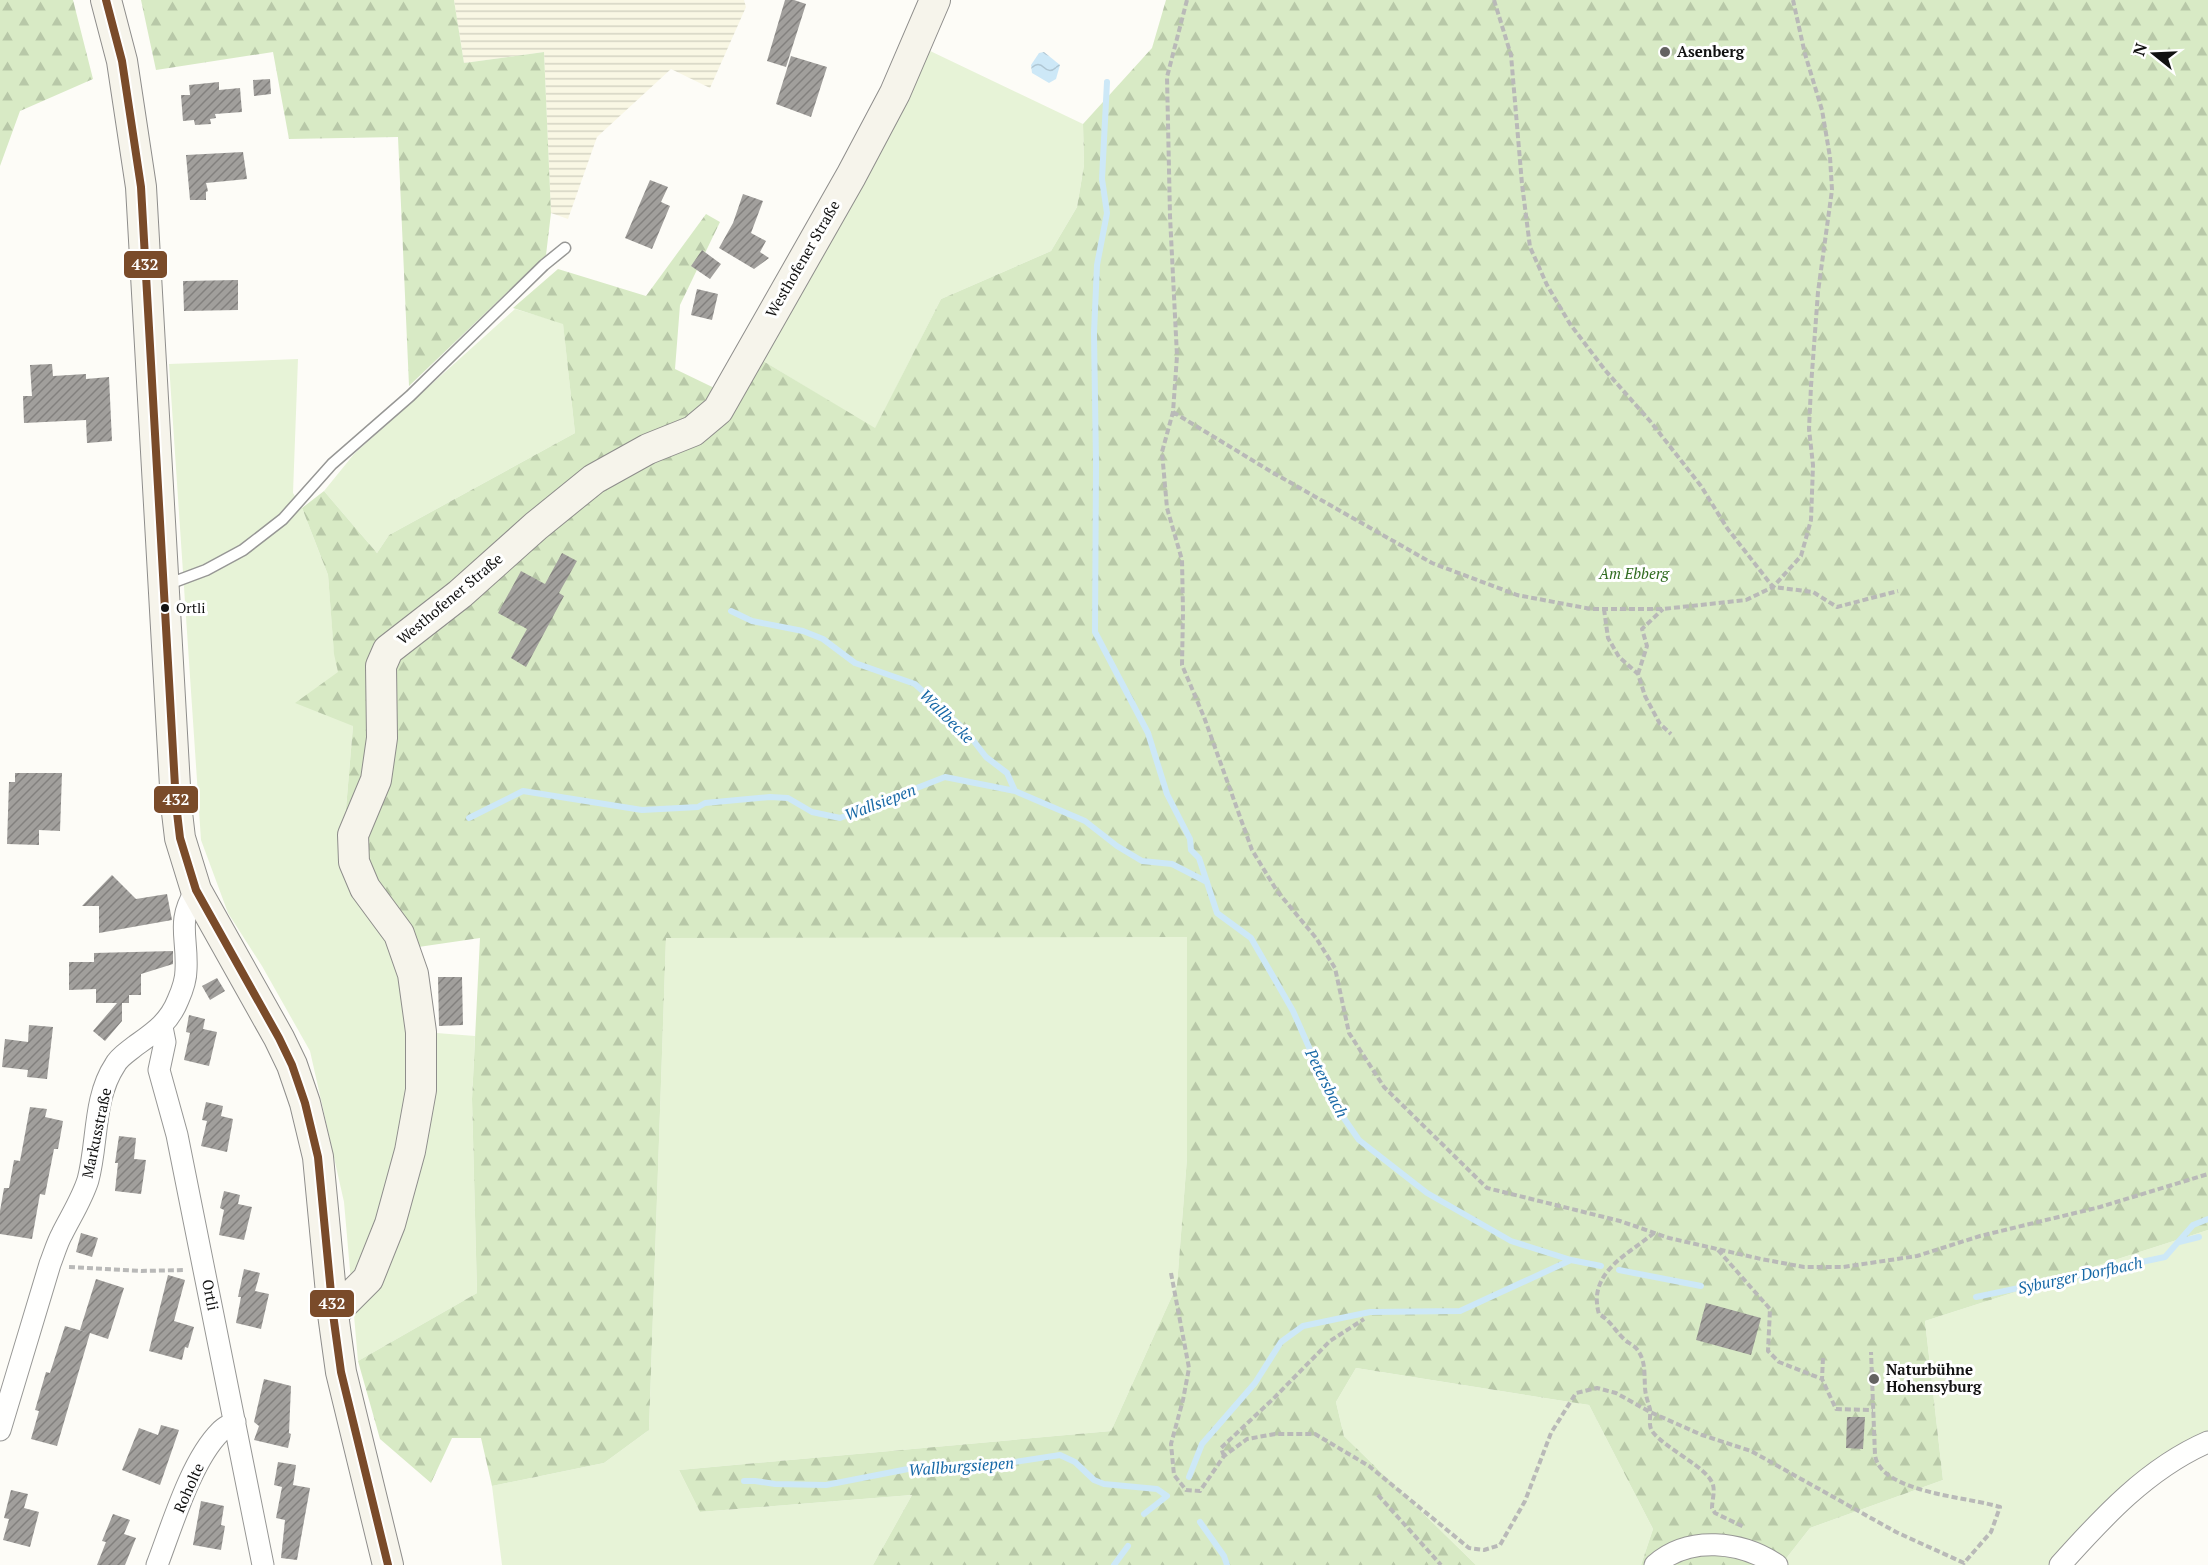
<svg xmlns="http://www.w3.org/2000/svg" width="2208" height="1565" font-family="'PT Serif',serif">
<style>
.farmland{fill:url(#farmland-rules)}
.grass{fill:#e7f3d7}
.forest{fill:url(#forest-firs)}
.water{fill:url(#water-waves)}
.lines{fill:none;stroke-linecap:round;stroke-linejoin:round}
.stream{stroke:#cde8f7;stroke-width:6}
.building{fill:url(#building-hatch)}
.lane-casing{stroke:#979795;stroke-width:13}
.street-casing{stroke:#979795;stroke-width:23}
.secondary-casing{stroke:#8e8d8b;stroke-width:32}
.path{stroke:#b9b9b8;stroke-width:4;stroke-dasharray:6 3;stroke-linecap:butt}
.lane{stroke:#fffffe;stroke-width:10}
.street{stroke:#fffffe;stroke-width:21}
.secondary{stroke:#f6f4eb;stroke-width:30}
.bus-1-casing{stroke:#fff;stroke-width:12}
.bus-1{stroke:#7a4b2a;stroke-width:8}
.poi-dot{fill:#646362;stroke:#fff;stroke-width:2}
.bus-dot{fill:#111;stroke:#fff;stroke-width:2}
.labels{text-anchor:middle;stroke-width:6;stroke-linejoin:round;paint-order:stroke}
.bus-label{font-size:14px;fill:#111;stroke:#fff;text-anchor:start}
.poi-label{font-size:15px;font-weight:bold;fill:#111;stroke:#fff;text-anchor:start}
.street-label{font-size:15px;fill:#111;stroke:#fff}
.park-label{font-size:15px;font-style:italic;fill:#2f6b1f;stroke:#fff}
.water-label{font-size:16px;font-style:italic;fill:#1768a6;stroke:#fff}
.line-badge{stroke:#fff;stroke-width:2}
.badge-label{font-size:16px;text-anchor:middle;font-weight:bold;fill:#fff}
</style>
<defs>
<pattern id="farmland-rules" width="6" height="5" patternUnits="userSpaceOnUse" patternTransform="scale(1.5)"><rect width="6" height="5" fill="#f9f7e4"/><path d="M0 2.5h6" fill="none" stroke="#d4d3c3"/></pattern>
<pattern id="forest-firs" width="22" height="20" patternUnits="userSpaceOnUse" patternTransform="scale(1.5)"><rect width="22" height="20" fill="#d8eac5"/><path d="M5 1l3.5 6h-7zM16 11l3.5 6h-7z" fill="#b8c8a8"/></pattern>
<pattern id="water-waves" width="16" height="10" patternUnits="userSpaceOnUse" patternTransform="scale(1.5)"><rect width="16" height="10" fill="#cde8f7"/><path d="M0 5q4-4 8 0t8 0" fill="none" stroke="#afc6d3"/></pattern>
<pattern id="building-hatch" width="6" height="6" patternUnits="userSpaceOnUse" patternTransform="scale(1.5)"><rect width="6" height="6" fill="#a19f9c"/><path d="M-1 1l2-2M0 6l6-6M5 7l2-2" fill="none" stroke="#82807e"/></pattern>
</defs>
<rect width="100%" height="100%" fill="#fdfcf7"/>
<path class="farmland" d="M454 0H744L746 7 710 88 671 69 597 137 568 219 551 213 544 52 464 63Z"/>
<path class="grass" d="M926 49 1083 124 1084 165 1077 207 1051 251 941 299 875 429 755 356Z
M515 309 563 323 575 433 389 535 377 553 324 491 354 454Z
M298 359 293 493 302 508 328 575 334 651 353 726 344 832 391 951 411 1031 475 1036 472 1099 477 1293 358 1361 344 1202 310 1051 262 966 228 913 201 840 169 364Z
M666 937H1187V1158L1177 1285 1111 1431 679 1470 700 1512 912 1495 873 1565H502L492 1486 604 1463 649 1430Z
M2208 1230V1442L2070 1539 2049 1565H1781L1810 1528 1943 1480 1925 1321Z
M1356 1368 1589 1405 1653 1529 1641 1565H1476L1344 1436 1336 1402Z"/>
<path class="forest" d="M0 0H73L93 79 20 111 0 166Z
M141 0H454L464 63 544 52 551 213 546 255 409 386 398 137 289 139 273 52 156 70Z
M1166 0H2208V1230L1925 1321 1943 1480 1810 1528 1781 1565H1641L1653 1529 1589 1405 1356 1368 1336 1402 1344 1436 1476 1565H873L912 1495 700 1512 679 1470 1111 1431 1177 1285 1187 1158V937L666 938 649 1430 604 1463 492 1486 481 1438H452L431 1483 380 1439 358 1361 477 1293 472 1099 480 938 391 951 344 832 353 726 295 703 338 672 334 654 328 575 302 508 324 491 377 553 389 535 575 433 563 324 513 308 558 269 646 296 706 214 720 222 680 305 675 369 733 397 755 356 875 428 941 299 1051 251 1077 207 1084 165 1083 124 1152 48Z"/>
<path class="water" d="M1044 52 1060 65 1056 79 1049 83 1032 73 1031 65 1039 53Z"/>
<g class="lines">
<path class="stream" d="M1107 82 1102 179 1107 213 1097 265 1094 333 1096 463 1095 632 1148 733 1167 794 1190 839 1191 850 1199 858 1217 913 1251 938 1293 1011 1334 1104 1359 1140 1427 1193 1511 1241 1571 1260
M731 611 752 621 803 631 823 639 855 663 915 684 966 731 986 757 1007 773 1015 791
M469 818 523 791 642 810 698 807 705 803 770 797 788 798 812 812 840 818 945 777 1015 791 1085 821 1117 846 1142 861 1172 864 1207 882
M2179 1242 2199 1237
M1619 1270 1701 1286
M1976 1297 2165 1257 2193 1225 2208 1219
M1189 1477 1202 1444 1255 1383 1281 1342 1303 1326 1370 1312 1460 1311 1571 1260 1601 1266
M744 1481H755L775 1484 826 1485 908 1469 949 1465 982 1467 1060 1455 1075 1462 1094 1480 1104 1484 1157 1489 1167 1496 1144 1514
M1200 1522 1224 1556 1227 1565
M1114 1565 1128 1546"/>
</g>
<path class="building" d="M785 0H794L806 4 786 67 767 61Z
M791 56 827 67 811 117 776 104Z
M270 79 271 94 254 96 253 80Z
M219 82V90L240 88 242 112 215 114 216 118 210 119 211 124 195 125 194 120 183 121 181 95H190L189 85Z
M243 152 247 179 206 183 208 191 206 192V200H190L186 155Z
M650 180 668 187 661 202 670 206 652 249 625 238Z
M743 194 763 201 751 233 766 241 760 252 769 258 754 269 719 248 733 223Z
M702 250 721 264 710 279 691 266Z
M238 280V310L184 311 183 281Z
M697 289 718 294 712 320 691 315Z
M52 364 53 376 86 374V379L109 377 112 441 87 443 86 420 24 423 23 396H32L30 365Z
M562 553 577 561 559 593 564 596 526 667 511 658 527 629 498 613 521 571 545 584Z
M15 773H62L60 831 39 830V845L7 844 9 782H15Z
M112 875 136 899 167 894 172 920 99 933V906H82Z
M173 951V964L141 974V995H129V1003H122V1021L105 1041 93 1031 117 1003H96V989L69 990V962H94V953Z
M438 977H462L463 1025 439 1026Z
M217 978 225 991 210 1000 202 986Z
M189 1015 205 1019 203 1029 217 1032 209 1066 184 1060 190 1033 186 1032Z
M29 1025 53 1027 47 1079 27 1077 28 1070 2 1067 5 1039 28 1042Z
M206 1102 223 1106 221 1116 233 1119 227 1152 201 1146 207 1121 202 1120Z
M30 1107 47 1109 45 1117 63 1121 58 1149H54L45 1195 40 1194 32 1239 0 1234V1211L4 1188H9L14 1160 20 1161Z
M119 1136 136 1138 134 1159 146 1160 141 1194 115 1191 118 1163H115Z
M224 1191 240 1195 238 1204 252 1207 244 1240 219 1235 224 1210 220 1208Z
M81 1233 98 1238 92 1257 76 1252Z
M244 1269 260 1273 255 1291 269 1294 261 1329 236 1323 241 1297H238Z
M168 1275 185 1280 174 1321 194 1327 188 1348 185 1347 182 1360 149 1351Z
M96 1279 124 1288 108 1339 90 1333 57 1446 31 1439 39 1411 35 1410 46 1372 50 1373 65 1326 86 1332 80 1330Z
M1706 1303 1761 1318 1751 1355 1696 1340Z
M264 1379 291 1386 289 1433 291 1434 288 1448 254 1440 259 1426 254 1422Z
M1847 1417H1865L1863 1449 1846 1448Z
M161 1425 179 1430 160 1485 122 1470 139 1428 158 1435Z
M278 1462 296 1465 293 1485 310 1488 297 1560 281 1558 285 1520 276 1518 282 1487 274 1485Z
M11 1490 28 1494 24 1508 39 1512 30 1547 3 1540 9 1519 4 1518Z
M201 1501 224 1506 221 1525 225 1526 221 1550 193 1545Z
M113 1514 130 1520 124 1534 136 1538 125 1565H97L106 1542 102 1541Z"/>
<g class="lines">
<defs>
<path id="lane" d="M166 585 206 570 243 550 283 519 332 464 410 396 544 265 565 248"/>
<path id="street" d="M162 1027 165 1042 159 1070 177 1135 263 1565
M0 1430 50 1264C54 1254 57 1243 62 1234 71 1216 82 1199 88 1180 98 1143 93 1098 115 1065 119 1057 128 1052 135 1046 153 1033 169 1023 178 1000 182 991 186 980 186 970 188 937 176 922 196 890
M157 1565C172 1526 191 1461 220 1432 224 1427 230 1425 235 1422
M1655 1565C1689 1535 1741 1541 1777 1565
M2060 1565C2103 1517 2148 1468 2208 1442"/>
<path id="secondary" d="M106 0 122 61 141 187 176 804 180 838 196 890 279 1038 292 1065 305 1103 318 1157 333 1314 341 1372 388 1565
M333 1314 368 1279 390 1224 410 1151 421 1090V1032L413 974 399 934 365 888 354 862 353 835 376 780 382 738 381 666 388 650 460 594 536 526 594 479 648 449 693 431 718 410 851 176 895 93 935 0"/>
</defs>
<use href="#lane" class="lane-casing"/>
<use href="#street" class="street-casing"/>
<use href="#secondary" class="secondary-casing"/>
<path class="path" d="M1187 0 1167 77 1170 216 1177 356 1173 412 1162 452 1167 508 1182 560 1183 612 1182 665 1204 717 1252 850 1277 891 1316 938 1335 968 1349 1033 1384 1087 1487 1188 1620 1221 1669 1238 1761 1259 1804 1267H1843L1917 1256 1980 1236 2100 1207 2208 1174
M1494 0 1511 55 1522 184 1530 247 1547 285 1570 324 1605 370 1650 421 1701 486 1727 528 1773 587 1813 592 1837 607 1898 591
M1173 412 1270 471 1432 563 1517 595 1591 609H1663L1746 600 1773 587 1801 556 1811 520 1813 465 1809 429 1811 386 1818 292 1832 190 1830 157 1822 110 1805 54 1793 0
M1604 609 1608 638 1619 657 1638 674 1645 696 1660 724 1671 734
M1638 674 1647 646 1642 629 1663 609
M1654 1233C1627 1255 1587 1273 1599 1314 1611 1321 1615 1331 1625 1340 1628 1343 1632 1344 1636 1348 1646 1360 1644 1372 1645 1387 1645 1394 1648 1402 1650 1409 1651 1417 1648 1424 1652 1431 1665 1449 1708 1467 1713 1485 1715 1492 1712 1501 1712 1508L1715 1513 1744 1527
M1718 1250 1770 1309 1768 1351 1779 1362 1822 1379
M69 1267 141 1271 184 1270
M1171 1273 1189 1368 1183 1400 1171 1444 1174 1475 1186 1490 1200 1491 1224 1456 1247 1439 1275 1434H1315L1369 1466 1469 1548 1484 1550 1500 1545 1525 1501 1551 1433 1576 1393 1597 1388 1616 1393 1650 1412 1702 1435 1751 1451 1896 1532 1964 1563 1991 1532 2000 1507C1970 1497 1880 1493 1875 1455L1871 1352
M1823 1358 1822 1379 1836 1409 1873 1410
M1224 1456 1221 1448 1273 1399 1330 1341 1364 1319
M1378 1495 1441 1565"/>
<use href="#lane" class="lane"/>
<use href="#street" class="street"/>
<use href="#secondary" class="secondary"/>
<defs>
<path id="bus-1" d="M106 0 122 61 141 187 176 804 180 838 196 890 279 1038 292 1065 305 1103 318 1157 333 1314 341 1372 388 1565"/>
</defs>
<use href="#bus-1" class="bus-1-casing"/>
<use href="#bus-1" class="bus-1"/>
</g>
<g class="poi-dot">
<circle cx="1665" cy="52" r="6"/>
<circle cx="1874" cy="1379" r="6"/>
</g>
<circle class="bus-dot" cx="165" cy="608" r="5"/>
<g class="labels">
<g class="bus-label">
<text x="176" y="613">Ortli</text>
</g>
<g class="poi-label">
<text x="1677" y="57">Asenberg</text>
<text x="1886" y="1375">Naturbühne<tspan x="1886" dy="17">Hohensyburg</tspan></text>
</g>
<g class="street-label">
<text transform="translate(803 259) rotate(-60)" y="5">Westhofener Straße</text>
<text transform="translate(450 599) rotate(-40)" y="5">Westhofener Straße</text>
<text transform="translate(97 1133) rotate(-78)" y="5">Markusstraße</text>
<text transform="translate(210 1295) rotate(79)" y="5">Ortli</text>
<text transform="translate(189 1488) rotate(-66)" y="5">Roholte</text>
</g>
<g class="park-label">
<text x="1634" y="579">Am Ebberg</text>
</g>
<g class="water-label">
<text transform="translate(947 716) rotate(45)" y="6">Wallbecke</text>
<text transform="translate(880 802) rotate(-21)" y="6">Wallsiepen</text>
<text transform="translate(1327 1083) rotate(63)" y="6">Petersbach</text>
<text transform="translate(2080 1275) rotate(-12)" y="6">Syburger Dorfbach</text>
<text transform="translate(961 1466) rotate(-4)" y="6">Wallburgsiepen</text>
</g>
</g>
<g class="line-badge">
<rect x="123" y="250" width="45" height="29" rx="6" fill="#7a4b2a"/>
<rect x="153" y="785" width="46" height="29" rx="6" fill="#7a4b2a"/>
<rect x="309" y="1289" width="46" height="29" rx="6" fill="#7a4b2a"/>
</g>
<g class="badge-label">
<text x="145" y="270">432</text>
<text x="176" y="805">432</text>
<text x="332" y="1309">432</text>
</g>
<g transform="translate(2154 54) rotate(288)" stroke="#ffffff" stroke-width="4.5" paint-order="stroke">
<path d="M0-4.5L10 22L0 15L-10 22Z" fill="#111111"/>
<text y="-9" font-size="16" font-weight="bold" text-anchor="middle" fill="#111111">N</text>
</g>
</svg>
